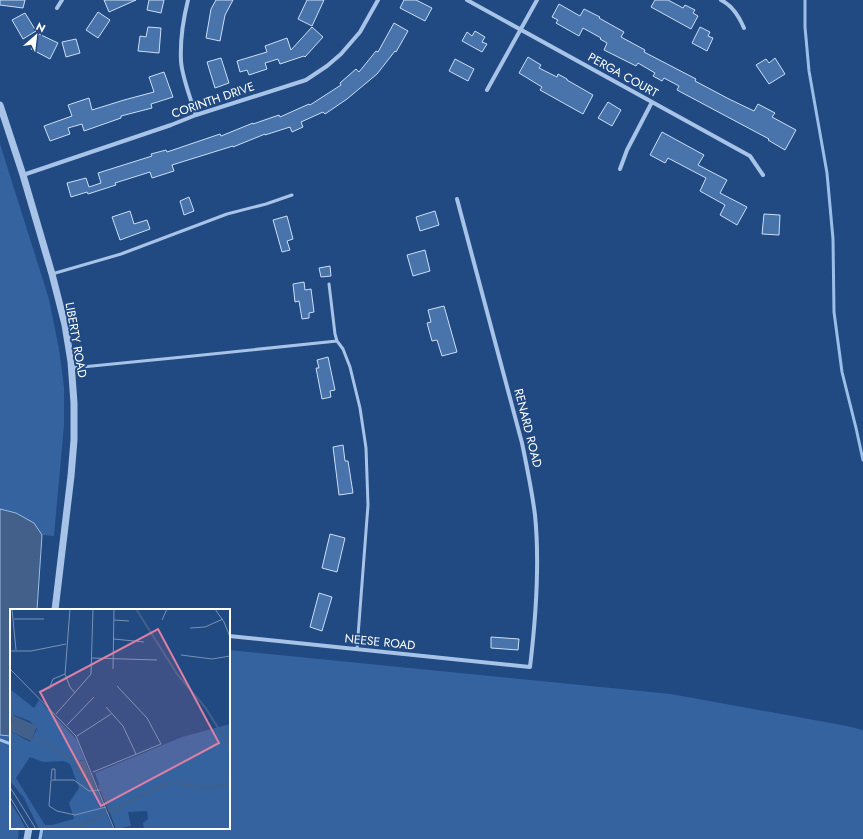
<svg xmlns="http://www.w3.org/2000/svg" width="863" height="839" font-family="Jost,sans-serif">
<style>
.green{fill:#3563a0}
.water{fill:#426089;stroke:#9bbee9}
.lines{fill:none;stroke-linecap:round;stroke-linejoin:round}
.stream{stroke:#9bbee9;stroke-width:3}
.building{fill:#4973ab;stroke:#cbdef6}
.service{stroke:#a7c3e8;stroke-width:3}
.minor{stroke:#a7c3e8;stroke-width:4}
.tertiary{stroke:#a7c3e8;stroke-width:7}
.labels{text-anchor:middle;stroke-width:4;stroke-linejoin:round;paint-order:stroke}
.street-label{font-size:12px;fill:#fff;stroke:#214982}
.inset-river{fill:none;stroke:#426089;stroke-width:2}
.inset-road{fill:none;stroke:#7a92b4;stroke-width:1}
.view{fill:#dd80a5;fill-opacity:0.15;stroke:#dd80a5;stroke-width:2}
.inset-edge{fill:none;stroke:#fff;stroke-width:2}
</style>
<rect width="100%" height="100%" fill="#214982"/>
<path class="green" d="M0 144 49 299 59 349 64 387V425L54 536 42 535 34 523 16 513 0 509Z
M229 650 671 694 847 726 863 730V839H38L40 828H229Z
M0 735 11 736V828H19L18 839H0Z"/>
<path class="water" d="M0 509 16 513 34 523 42 535 37 610H11V736L0 735Z"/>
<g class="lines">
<path class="stream" d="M805 0V27L809 71 827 173 833 239 834 312 842 372 856 428 863 460
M40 839 42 828"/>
</g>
<path class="building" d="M0 0H25L23 8 0 5Z
M104 0H136L109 12Z
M149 0H164L161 13 147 10Z
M216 0H233L225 15 220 41 206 38 211 9Z
M307 0H324L312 26 298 19Z
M404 0H416L432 8 425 21 400 8Z
M655 0H668L683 8 685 5 695 10 693 13 698 16 691 29 651 7Z
M559 4 580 16 584 9 600 17 599 18 624 32 621 37 645 50 644 52 696 79 695 81 729 99 754 111 758 104 775 113 772 117 796 130 785 150 768 140 769 139 677 90 679 86 664 78 662 81 653 76 655 73 638 63 636 66 604 50 607 43 600 39 601 38 583 28 579 36 556 23 558 20 552 17Z
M98 12 110 20 98 38 86 30Z
M25 13 36 31 23 39 12 20Z
M394 23 408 31 396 52 395 51 377 74 347 99 325 114 323 112 301 122 303 127 292 132 290 127 265 135V134L233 147V146L172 165 174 171 152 178 150 172 115 183 116 185 88 194 87 192 71 197 67 183 86 178 89 187 101 183 98 173 152 156 151 154 166 150 167 152 220 134 221 136 253 123V124L279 115 280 117 309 104 310 105 341 85 340 83 356 69 359 72 376 51 378 52Z
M148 27 161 28 159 53 138 51 140 36 146 37Z
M312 27 323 37 305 57 304 56 280 64 278 59 265 63 267 69 249 75 247 70 240 72 237 61 267 52 265 46 287 38 291 50Z
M700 27 710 32 708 36 713 38 707 51 692 43Z
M475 31 485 37 482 42 487 44 482 52 462 41 467 32 472 36Z
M39 34 58 43 50 59 31 49Z
M76 39 80 53 66 57 62 42Z
M528 57 541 65 539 68 557 77 558 74 567 79V80L593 95 583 114 540 90 542 87 519 73Z
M221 58 229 83 215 88 207 62Z
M775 58 785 74 769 84 756 65 766 59 769 63Z
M455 59 474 69 468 81 449 71Z
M164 72 173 97 151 104 152 108 121 116V118L84 131 82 124 68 128 70 134 50 141 44 126 72 116 68 105 89 98 92 110 124 100 154 92 149 77Z
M608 102 621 110 612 126 598 118Z
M662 132 704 155 698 165 727 180 720 193 747 207 737 225 720 215 725 205 700 191 706 178 668 158 665 163 650 155Z
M189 197 194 211 184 215 180 201Z
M130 211 134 224 147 220 150 229 120 240 112 217Z
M435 211 439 225 420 231 416 217Z
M764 214 780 215 779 235 762 234Z
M287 216 293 239 287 241 290 250 282 252 273 220Z
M425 250 430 271 413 276 407 255Z
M330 266 331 276 321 277 319 268Z
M304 282 305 290 311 289 314 312 309 313V318L302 319 299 301 295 302 293 284Z
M444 306 457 352 442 356 437 340 432 341 427 323 431 322 428 310Z
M328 357 335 390 330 391 331 397 322 399 316 368H319L317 360Z
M343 445 345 461H348L353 493 339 495 333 447Z
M330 534 345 538 337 572 322 568Z
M319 593 332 597 322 631 310 627Z
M491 637 519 639 518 650 491 648Z"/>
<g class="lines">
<path class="service" d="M52 274 121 254 227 214 266 204 292 195
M329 284 335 334 337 341 343 349 350 367 360 408 366 448 368 505 357 649
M72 368 183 357 337 341
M0 740 11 744"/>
<path class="minor" d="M188 0C183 20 180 41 181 61 182 77 191 100 196 115
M467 0 750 156 763 175
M721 0C733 6 739 16 744 28
M57 8 62 0
M487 90 537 0
M620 169 627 150 652 102
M23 175 171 125 196 115 306 80 327 66 341 54 360 32 378 0
M229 636 530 667C536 617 540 565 535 515 532 491 527 467 522 443L457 199"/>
<path class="tertiary" d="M0 105 23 175 52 274 65 325 71 362 74 403V440L71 476 55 610
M27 839 29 828"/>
</g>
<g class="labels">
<g class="street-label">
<text transform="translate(623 75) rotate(29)" y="4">PERGA COURT</text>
<text transform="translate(213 100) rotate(-19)" y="4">CORINTH DRIVE</text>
<text transform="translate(76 340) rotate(80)" y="4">LIBERTY ROAD</text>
<text transform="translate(528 428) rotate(76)" y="4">RENARD ROAD</text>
<text transform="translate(380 642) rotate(6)" y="4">NEESE ROAD</text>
</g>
</g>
<g transform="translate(10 609)">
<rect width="220" height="220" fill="#214982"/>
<path d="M0 80 24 99 29 91 67 131 75 152 70 151 65 157 80 181H87L103 220H29L14 189 0 172V122L20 133 27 120 20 112 4 106 0 110ZM20 148 33 153 54 152 60 155 69 179 59 194 64 210 42 216H35L6 169ZM220 115V220H134L133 214 138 210 137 202 118 203 121 217 106 220 85 164 172 128ZM0 193 9 207 16 220H0Z" fill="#3563a0" fill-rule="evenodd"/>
<path d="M2 106 27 117 21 132 0 122ZM67 152H75L87 181H80L76 176 65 157Z" fill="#426089"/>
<path class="inset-river" d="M126 0 167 65 195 98 220 138M24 127 66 153M89 176 100 203M100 203 154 175 166 174 196 179 220 175M63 220 97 204"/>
<path class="inset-road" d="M2 0 6 41M60 0 55 65 60 78 65 84M205 0 214 13 220 28M4 10H34M104 11 119 12M152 11 157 0M180 19 195 18 213 10M104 30 134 33M0 42H21L56 35M171 46 202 50 220 47M82 49 147 51M0 60 66 127 104 220M103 60 104 0M39 80 43 70 55 65M96 98 113 117 126 145M46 105 81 65 83 0M57 116 84 88M67 127 101 105M83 163 151 135 137 109 107 77M41 170 42 160H45V171M0 178 26 220M90 181 79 182 64 171H41L39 197 47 202 65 206 96 198M0 188 19 220"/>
<path class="view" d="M148 20 209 134 91 197 30 83Z"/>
<rect width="220" height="220" class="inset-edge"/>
</g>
<g transform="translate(36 36) rotate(28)" stroke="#214982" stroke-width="3" paint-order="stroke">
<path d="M0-3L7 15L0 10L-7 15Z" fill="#ffffff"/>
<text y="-6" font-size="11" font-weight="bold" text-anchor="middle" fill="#ffffff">N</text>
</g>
</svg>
